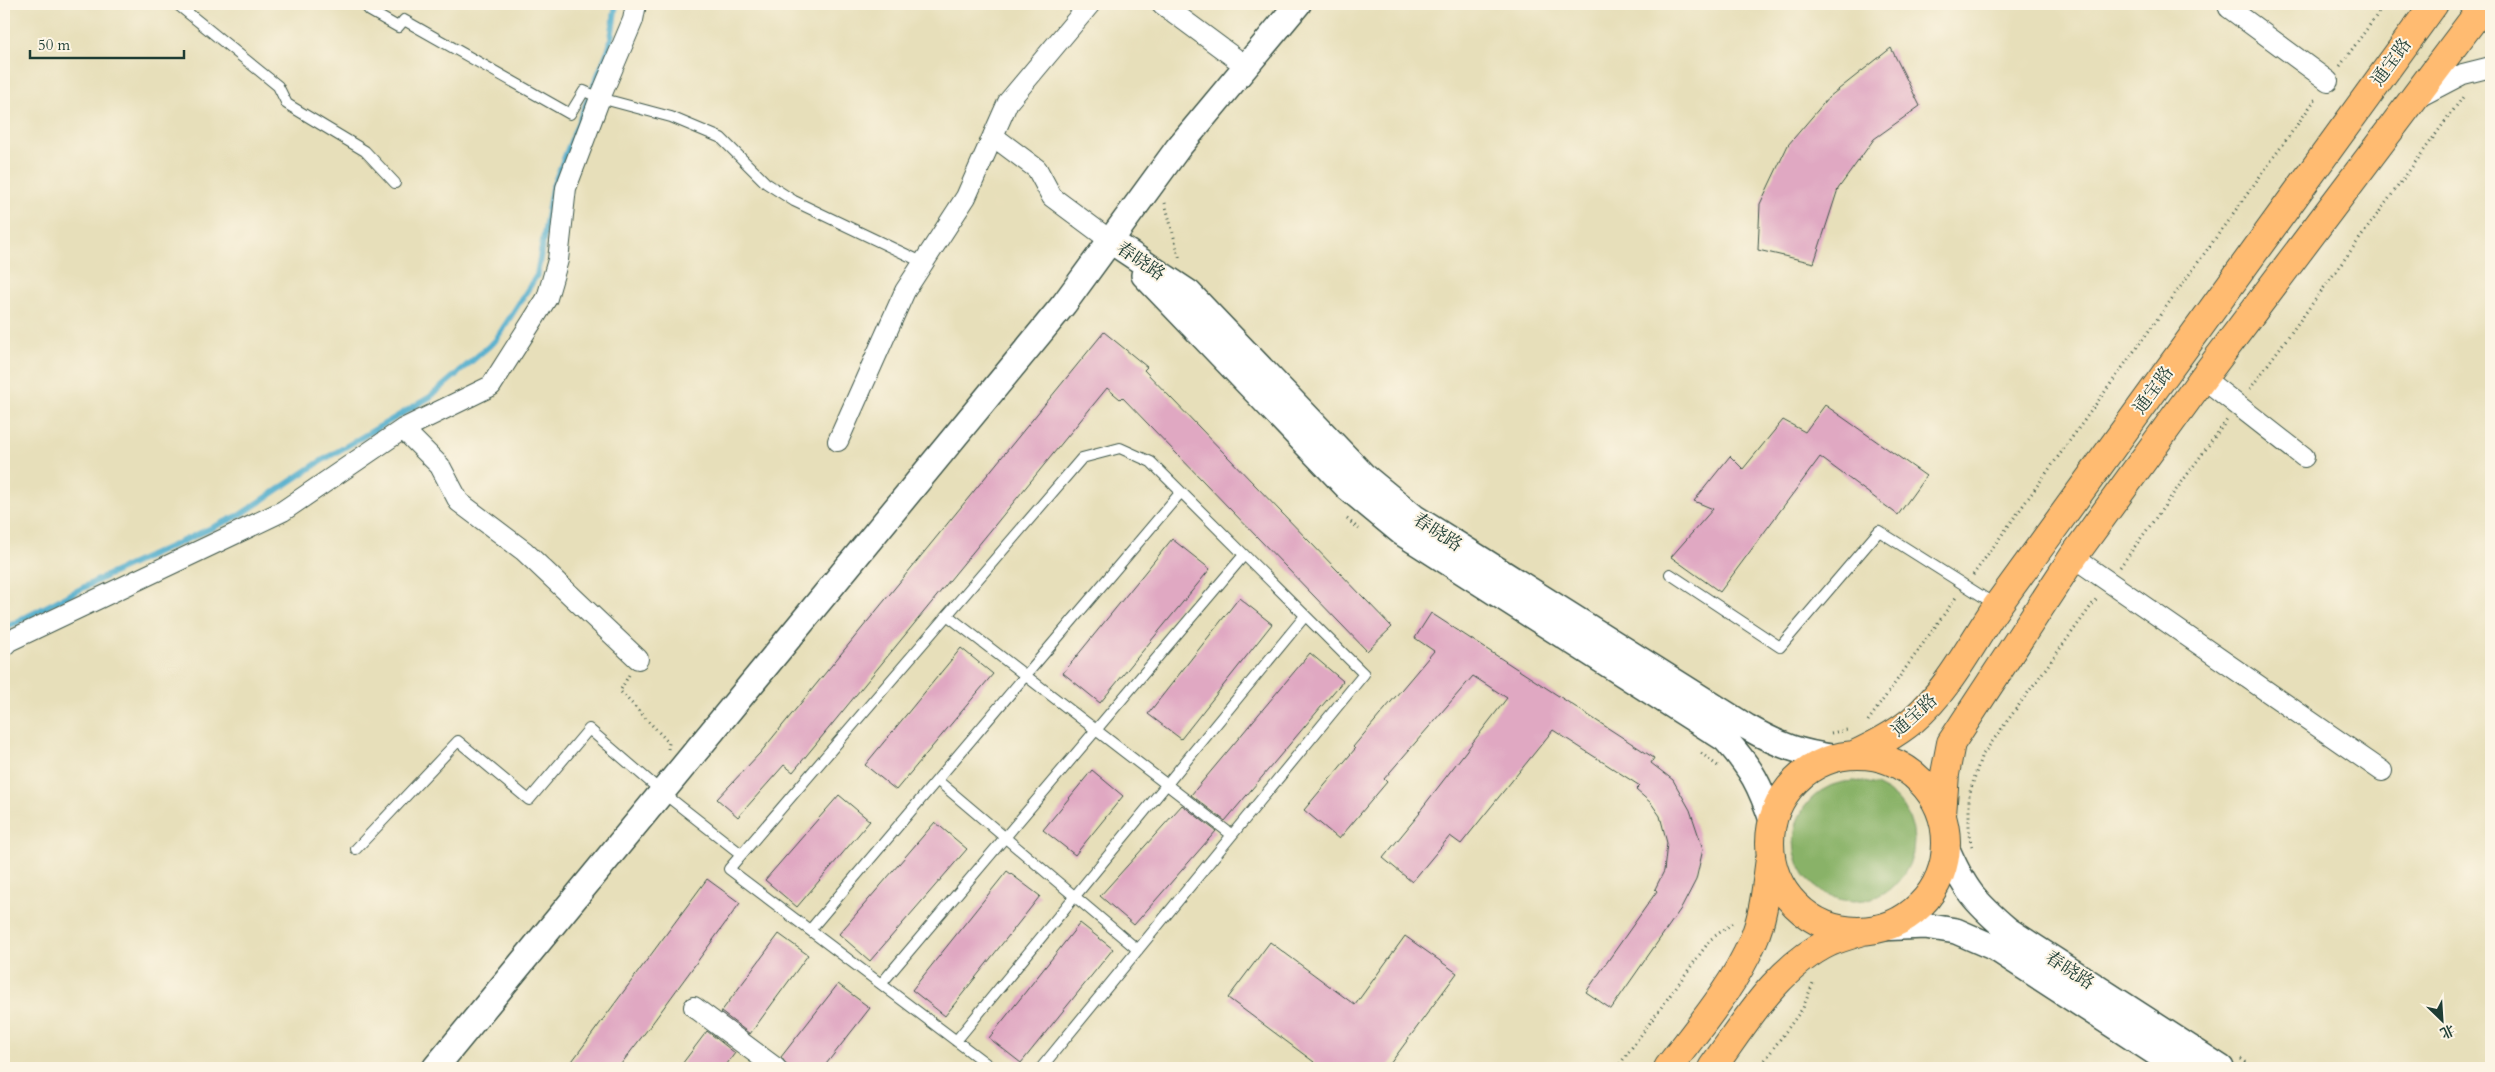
<svg xmlns="http://www.w3.org/2000/svg" width="2495" height="1072" font-family="Cardo,'Noto Serif SC',serif">
<style>
.forest{fill:#89b268;stroke:#54784e}
.lines{fill:none;stroke-linecap:round;stroke-linejoin:round}
.stream{stroke:#4eaccc;stroke-width:6}
.building{fill:#e0a8c2}
.service-casing{stroke:#3d5548;stroke-width:12}
.minor-casing{stroke:#3d5548;stroke-width:22}
.tertiary-casing{stroke:#3d5548;stroke-width:28}
.primary-casing{stroke:#3d5548;stroke-width:30}
.path{stroke:#3d5548;stroke-width:3;stroke-dasharray:1 4;stroke-linecap:butt}
.service{stroke:#fff;stroke-width:10}
.minor{stroke:#fff;stroke-width:20}
.tertiary{stroke:#fff;stroke-width:25}
.primary{stroke:#ffbb71;stroke-width:28}
.labels{text-anchor:middle;stroke-width:4;stroke-linejoin:round;paint-order:stroke}
.street-label{font-size:18px;fill:#1f3d34;stroke:#fcf5e5}
</style>
<rect width="100%" height="100%" fill="#fcf5e5"/>
<filter id="ink" filterUnits="userSpaceOnUse"><feTurbulence type="fractalNoise" baseFrequency=".02" numOctaves="2"/><feDisplacementMap in="SourceGraphic" scale="10" xChannelSelector="R" yChannelSelector="G"/><feConvolveMatrix kernelMatrix="1 2 1 2 8 2 1 2 1" color-interpolation-filters="sRGB"/></filter>
<filter id="wash" filterUnits="userSpaceOnUse"><feTurbulence type="fractalNoise" baseFrequency=".0096" numOctaves="4" result="noise"/><feDisplacementMap in="SourceGraphic" scale="20" xChannelSelector="R" yChannelSelector="G"/><feGaussianBlur stdDeviation="1.12" result="paint"/><feColorMatrix in="noise" values="0 0 0 0 0 0 0 0 0 0 0 0 0 0 0 0 0 1.4 0 .05"/><feComposite in="paint" operator="in"/></filter>
<g filter="url(#wash)">
<rect width="100%" height="100%" fill="#e7dfba"/>
<path class="forest" d="M1794 841a60 60 0 1 1 120 0a60 60 0 1 1-120 0Z"/>
<g class="lines">
<path class="stream" d="M592 90 610 46 616 4
M4 631 11 625 108 575 240 515 318 463 430 397 495 341 537 275 552 189 588 99"/>
</g>
<g id="blocks">
<path class="building" d="M1891 48 1920 106 1874 139 1838 189 1814 263 1758 250 1760 204 1788 145 1829 97Z
M1104 332 1147 367 1144 370 1392 627 1367 651 1122 397 1120 399 1107 388 793 772 784 765 738 817 717 799 760 753Z
M1825 405 1926 476 1898 515 1820 457 1720 592 1671 557 1713 509 1694 501 1730 456 1743 469 1783 420 1805 432Z
M1172 539 1210 569 1100 703 1063 673Z
M1239 598 1272 624 1181 739 1148 714Z
M1431 613 1654 758 1651 763 1673 780 1690 810 1703 849 1696 880 1682 907 1611 1009 1586 992 1657 891 1655 889 1664 871 1667 843 1660 816 1651 803 1636 790 1640 786 1553 730 1461 844 1450 836 1412 882 1383 858 1420 813 1419 812 1507 698 1473 676 1384 779 1387 782 1339 839 1304 810 1355 749 1353 747 1434 651 1415 638Z
M961 648 993 674 896 790 865 765Z
M1310 653 1343 681 1225 821 1191 795Z
M1092 770 1123 796 1075 855 1043 830Z
M839 795 870 821 797 907 765 880Z
M1182 805 1216 831 1134 925 1100 896Z
M935 822 967 849 870 961 839 934Z
M1007 871 1040 896 945 1016 912 990Z
M707 879 740 903 651 1025 618 1068H567Z
M1080 923 1113 949 1021 1063 989 1038Z
M779 934 808 955 750 1034 721 1012Z
M1405 936 1457 973 1387 1068H1310L1314 1062 1228 998 1270 942 1355 1005Z
M838 984 870 1008 823 1068H789L781 1057Z
M707 1031 735 1053 724 1068H679Z"/>
</g>
</g>
<g filter="url(#ink)">
<use href="#blocks" fill-opacity="0" stroke="#3d5548" stroke-width="1"/>
<g class="lines">
<defs>
<path id="service" d="M177 4 278 86 287 104 365 151 395 183
M364 4 370 11 398 27 404 20 570 114 584 91 600 98 671 117 721 138 766 183 794 201 924 263
M1670 574 1780 647 1879 531 1996 605
M947 615 1232 835
M937 780 1138 950
M356 849 458 741 529 800 589 729 662 792 741 854
M810 930 1181 492
M881 984 1244 555
M956 1041 1305 616
M992 1068 729 869 1082 458 1120 448 1151 462 1364 674 1041 1068"/>
<path id="minor" d="M1162 4 1247 67
M2229 8 2328 81
M2419 97 2463 74 2491 67
M993 136 1037 169 1052 197 1111 241
M2203 378 2304 457
M403 429 440 466 459 502 524 551 638 659
M838 441 905 291 966 197 1008 102 1090 4
M2073 557 2382 771
M4 646 9 641 283 511 403 429 491 386 547 298 558 260 566 188 600 98 633 20 636 4
M694 1007 776 1068"/>
<path id="tertiary" d="M1111 241 1189 293 1363 475 1414 517 1747 727C1780 746 1800 753 1838 758
M1144 275 1349 489 1402 533 1725 739C1752 769 1760 785 1773 823
M1946 847C1964 889 1974 901 2008 930L2221 1068
M1878 928 1925 926 1956 931 1995 948 2179 1068
M435 1068 1064 304 1178 148 1298 4"/>
<path id="primary" d="M1854 755C1875 745 1895 735 1913 720 1949 689 1971 644 1997 606L2434 4
M1770 843a88 88 0 1 1 176 0a88 88 0 1 1-176 0Z
M1942 815 1945 774 1951 743 2073 557 2203 378 2485 4
M1668 1068C1698 1028 1733 988 1753 941 1764 916 1766 887 1770 859
M1712 1068C1745 1023 1777 967 1830 942 1840 938 1850 935 1860 932"/>
</defs>
<use href="#service" class="service-casing"/>
<use href="#minor" class="minor-casing"/>
<use href="#tertiary" class="tertiary-casing"/>
<use href="#primary" class="primary-casing"/>
<path class="path" d="M2340 66 2385 4
M1165 203 1180 260
M2250 389 2463 97
M1347 519 1359 529
M2120 567 2227 420
M1973 575 2317 97
M629 675 620 691 669 743 668 749
M1868 721 1957 596
M1831 733 1847 730
M1701 753 1719 767
M1972 846 1969 835V795L1981 757 2097 598
M2241 1059 2255 1068
M1617 1068 1711 939 1733 923
M1759 1068 1803 1008 1813 983"/>
<use href="#service" class="service"/>
<use href="#minor" class="minor"/>
<use href="#tertiary" class="tertiary"/>
<use href="#primary" class="primary"/>
</g>
</g>
<g class="labels">
<g class="street-label">
<text transform="translate(2391 62) rotate(-54)" y="6">通宝路</text>
<text transform="translate(1141 261) rotate(34)" y="6">春晓路</text>
<text transform="translate(2153 390) rotate(-54)" y="6">通宝路</text>
<text transform="translate(1438 532) rotate(33)" y="6">春晓路</text>
<text transform="translate(1914 715) rotate(-42)" y="6">通宝路</text>
<text transform="translate(2070 970) rotate(33)" y="6">春晓路</text>
</g>
</g>
<rect width="2495" height="1072" fill="none" stroke="#fcf5e5" stroke-width="20"/>
<g transform="translate(2442 1020) rotate(155)" stroke="#fcf5e5" stroke-width="4" paint-order="stroke">
<path d="M0-4L9 19L0 12L-9 19Z" fill="#1f3d34"/>
<text y="-8" font-size="14" font-weight="bold" text-anchor="middle" fill="#1f3d34">北</text>
</g>
<path d="M30 50v8h154v-8" fill="none" stroke="#1f3d34" stroke-width="2.5"/>
<text x="38" y="50" font-size="15" fill="#1f3d34" stroke="#fcf5e5" stroke-width="4" paint-order="stroke">50 m</text>
</svg>
